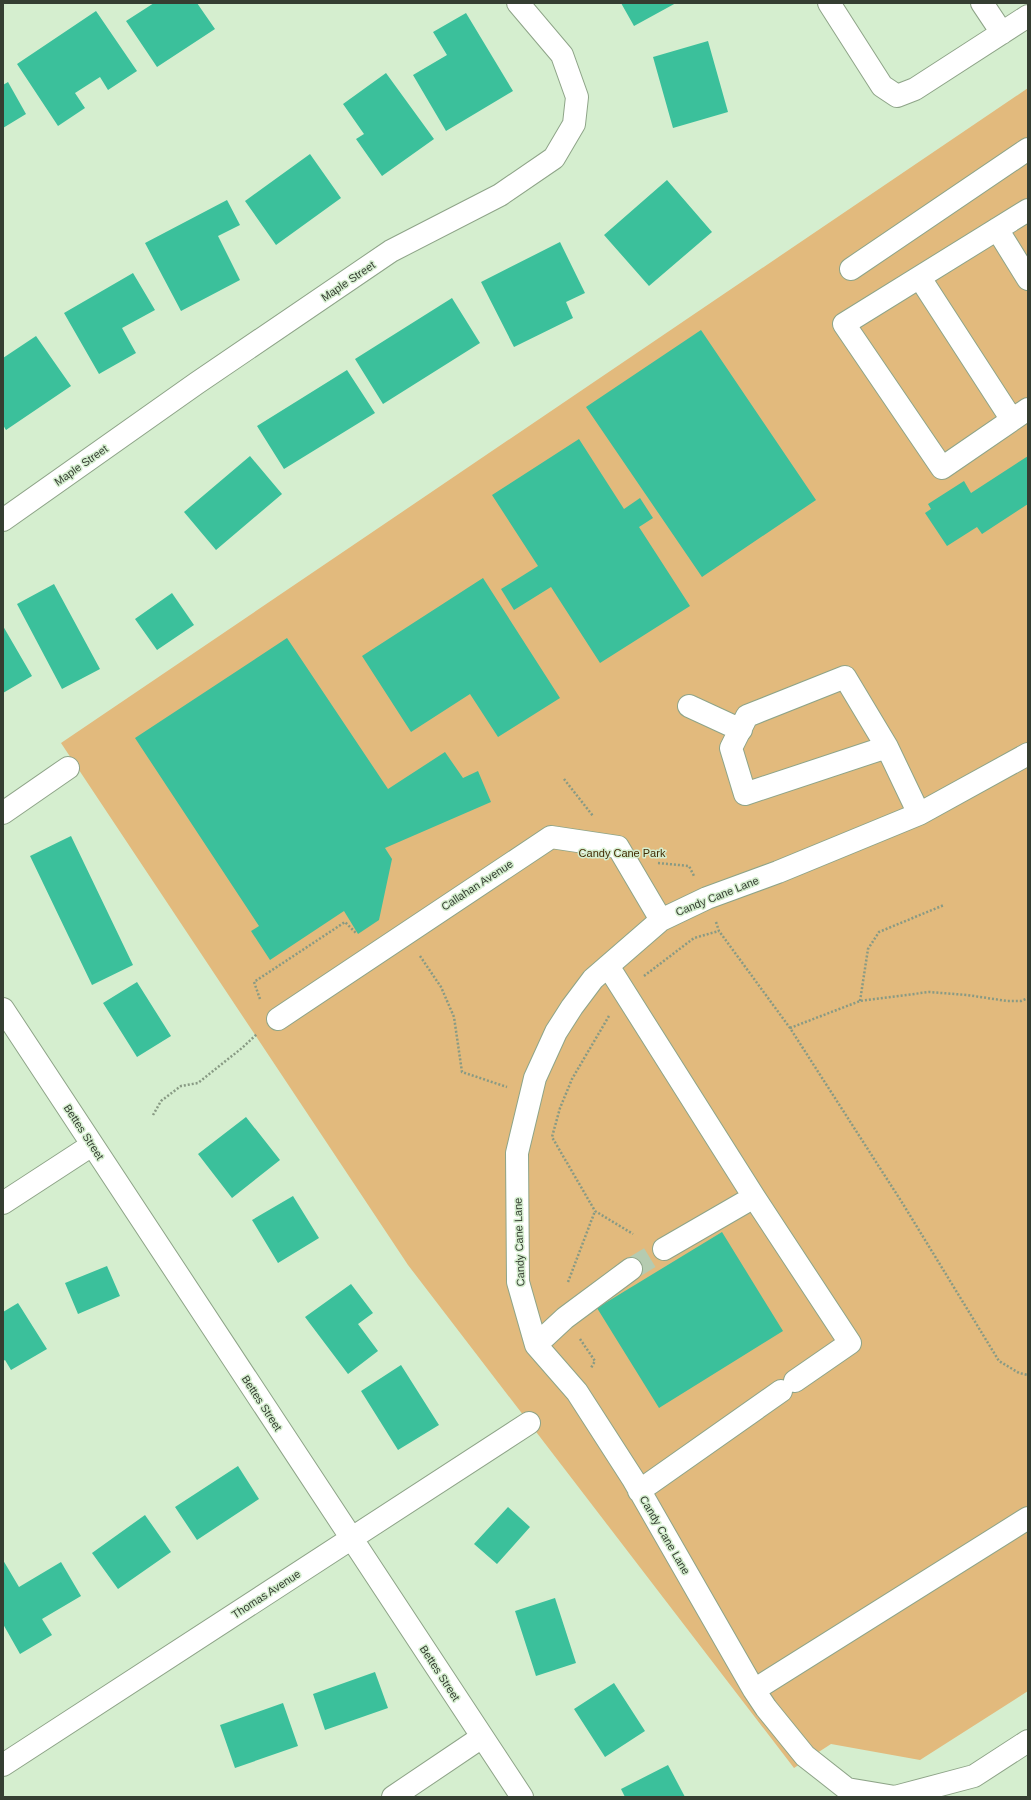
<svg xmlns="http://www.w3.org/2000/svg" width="1031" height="1800" font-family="Helvetica,sans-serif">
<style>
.green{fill:#e2ba7d}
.building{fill:#3bc09b}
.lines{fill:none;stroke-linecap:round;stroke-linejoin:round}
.minor-tunnel{stroke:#b5cbb0;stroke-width:22;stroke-dasharray:22 11;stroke-linecap:butt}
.minor-casing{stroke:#8ea488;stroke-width:24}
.path{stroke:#889a84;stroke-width:2.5;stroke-dasharray:2 2;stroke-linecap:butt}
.minor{stroke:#fff;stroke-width:22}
.labels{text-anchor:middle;stroke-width:3;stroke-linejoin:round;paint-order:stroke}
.street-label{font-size:11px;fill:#353e32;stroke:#d5eecf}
.park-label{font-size:11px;fill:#432d04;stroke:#d5eecf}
</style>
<rect width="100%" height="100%" fill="#d5eecf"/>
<path class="green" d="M1028 88V1691L920 1760 831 1744 794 1768 408 1265 61 743Z"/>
<path class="building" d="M154 3H197L215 29 157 67 126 21Z
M621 3H676L634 26Z
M96 11 137 71 108 90 100 77 75 93 85 108 58 126 17 64Z
M466 13 513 91 446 131 413 75 447 55 433 32Z
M708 41 728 112 673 128 653 57Z
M386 73 434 139 382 176 356 139 364 134 343 104Z
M8 82 26 114 3 128V85Z
M310 154 341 198 276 245 245 201Z
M667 180 712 232 649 286 604 235Z
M227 200 240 225 218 236 240 280 181 311 145 243Z
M560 242 585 293 566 302 573 318 514 347 481 282Z
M133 273 155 310 122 328 136 353 99 374 64 313Z
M452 298 480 343 383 404 355 359Z
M701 330 816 500 702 577 586 407Z
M36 336 71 386 6 430 3 425V358Z
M347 370 375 413 284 469 257 426Z
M579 439 624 509 640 498 653 518 639 527 690 606 600 663 551 587 514 610 501 589 538 566 492 495Z
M250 456 282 494 216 550 184 512Z
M1028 456V504L982 534 977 527 947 546 925 513 931 509 928 504 964 481 971 493Z
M483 578 560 698 498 737 470 694 411 732 362 656Z
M54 584 100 669 62 689 17 604Z
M172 593 194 625 157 650 135 619Z
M3 626 32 676 3 693Z
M287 638 388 789 445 752 463 778 478 771 491 802 385 848 392 859 379 920 358 934 344 911 270 960 251 931 259 926 135 738Z
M71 836 133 965 92 985 30 856Z
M137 982 171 1036 137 1057 103 1003Z
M246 1117 280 1160 232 1198 198 1154Z
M293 1196 319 1238 278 1263 252 1220Z
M722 1232 783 1331 659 1408 597 1308Z
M107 1266 120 1296 78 1314 65 1283Z
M351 1284 373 1313 358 1324 378 1351 348 1374 305 1317Z
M18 1303 47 1349 11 1370 5 1360 3 1361V1312Z
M401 1365 439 1425 398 1450 361 1391Z
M238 1466 259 1499 197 1540 175 1507Z
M508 1507 530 1527 497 1564 474 1544Z
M145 1515 171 1552 118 1589 92 1553Z
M3 1560 19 1587 61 1562 81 1596 42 1619 52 1635 20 1654 3 1624Z
M555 1598 576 1663 536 1676 515 1611Z
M375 1672 388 1708 325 1730 313 1694Z
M614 1683 645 1731 605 1757 574 1709Z
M283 1703 298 1746 235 1768 220 1725Z
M668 1765 685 1797H625L621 1789Z"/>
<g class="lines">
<path class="minor-tunnel" d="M631 1269 664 1249"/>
<defs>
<path id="minor" d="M829 3 882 86 897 96 915 89 1028 16
M982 3 1002 33
M1028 210 844 324 942 468 1028 409
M997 229 1028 279
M851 269 1028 149
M920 278 1012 420
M3 520 197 383 391 251 500 195 554 158 574 124 577 97 562 55 518 3
M689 706 741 730
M887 747 745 794 731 748 747 716 845 677 887 747 919 814
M1028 754 919 814 778 872 707 898 661 920 593 979 572 1007 556 1032 535 1078 517 1153 518 1282 536 1345 577 1392 633 1479 754 1690 766 1708 805 1756 847 1789 895 1797 974 1776 1028 1741
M3 813 68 768
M608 966 754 1197 850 1343 795 1381
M3 1009 522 1797
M278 1019 551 837 618 847 661 920
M3 1203 92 1145
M664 1249 754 1197
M536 1345 565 1318 631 1269
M639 1491 781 1391
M754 1690 1028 1518
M3 1765 529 1423
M393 1797 482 1737"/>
</defs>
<use href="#minor" class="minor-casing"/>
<path class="path" d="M564 779 593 816
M658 863 689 866 694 876
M716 922 719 931 790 1028 903 1204 999 1361 1019 1373 1028 1375
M420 956 441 987 454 1017 462 1072 507 1087
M644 976 694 938 719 931
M260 999 254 982 345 922 357 934
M860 1001 868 949 879 932 944 905
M609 1016 572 1079 560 1108 552 1137 595 1211 633 1234
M790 1028 860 1001 929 992 967 995 1007 1001H1021L1028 998
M153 1115 161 1101 181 1086 198 1083 242 1048 257 1034
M568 1282 595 1211
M580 1339 595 1361 591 1368"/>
<use href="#minor" class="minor"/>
</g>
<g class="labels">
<g class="street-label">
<text transform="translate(348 281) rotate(-34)" y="4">Maple Street</text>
<text transform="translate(81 465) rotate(-35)" y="4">Maple Street</text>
<text transform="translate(477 885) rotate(-33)" y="4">Callahan Avenue</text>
<text transform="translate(717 896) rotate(-22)" y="4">Candy Cane Lane</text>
<text transform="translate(84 1132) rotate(57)" y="4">Bettes Street</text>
<text transform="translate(519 1242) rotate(-92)" y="4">Candy Cane Lane</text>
<text transform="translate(262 1403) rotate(57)" y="4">Bettes Street</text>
<text transform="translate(665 1535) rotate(60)" y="4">Candy Cane Lane</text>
<text transform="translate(266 1594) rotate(-33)" y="4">Thomas Avenue</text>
<text transform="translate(440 1673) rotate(57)" y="4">Bettes Street</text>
</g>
<g class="park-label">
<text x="622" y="857">Candy Cane Park</text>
</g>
</g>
<rect width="1031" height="1800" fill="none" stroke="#353e32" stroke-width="8"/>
</svg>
